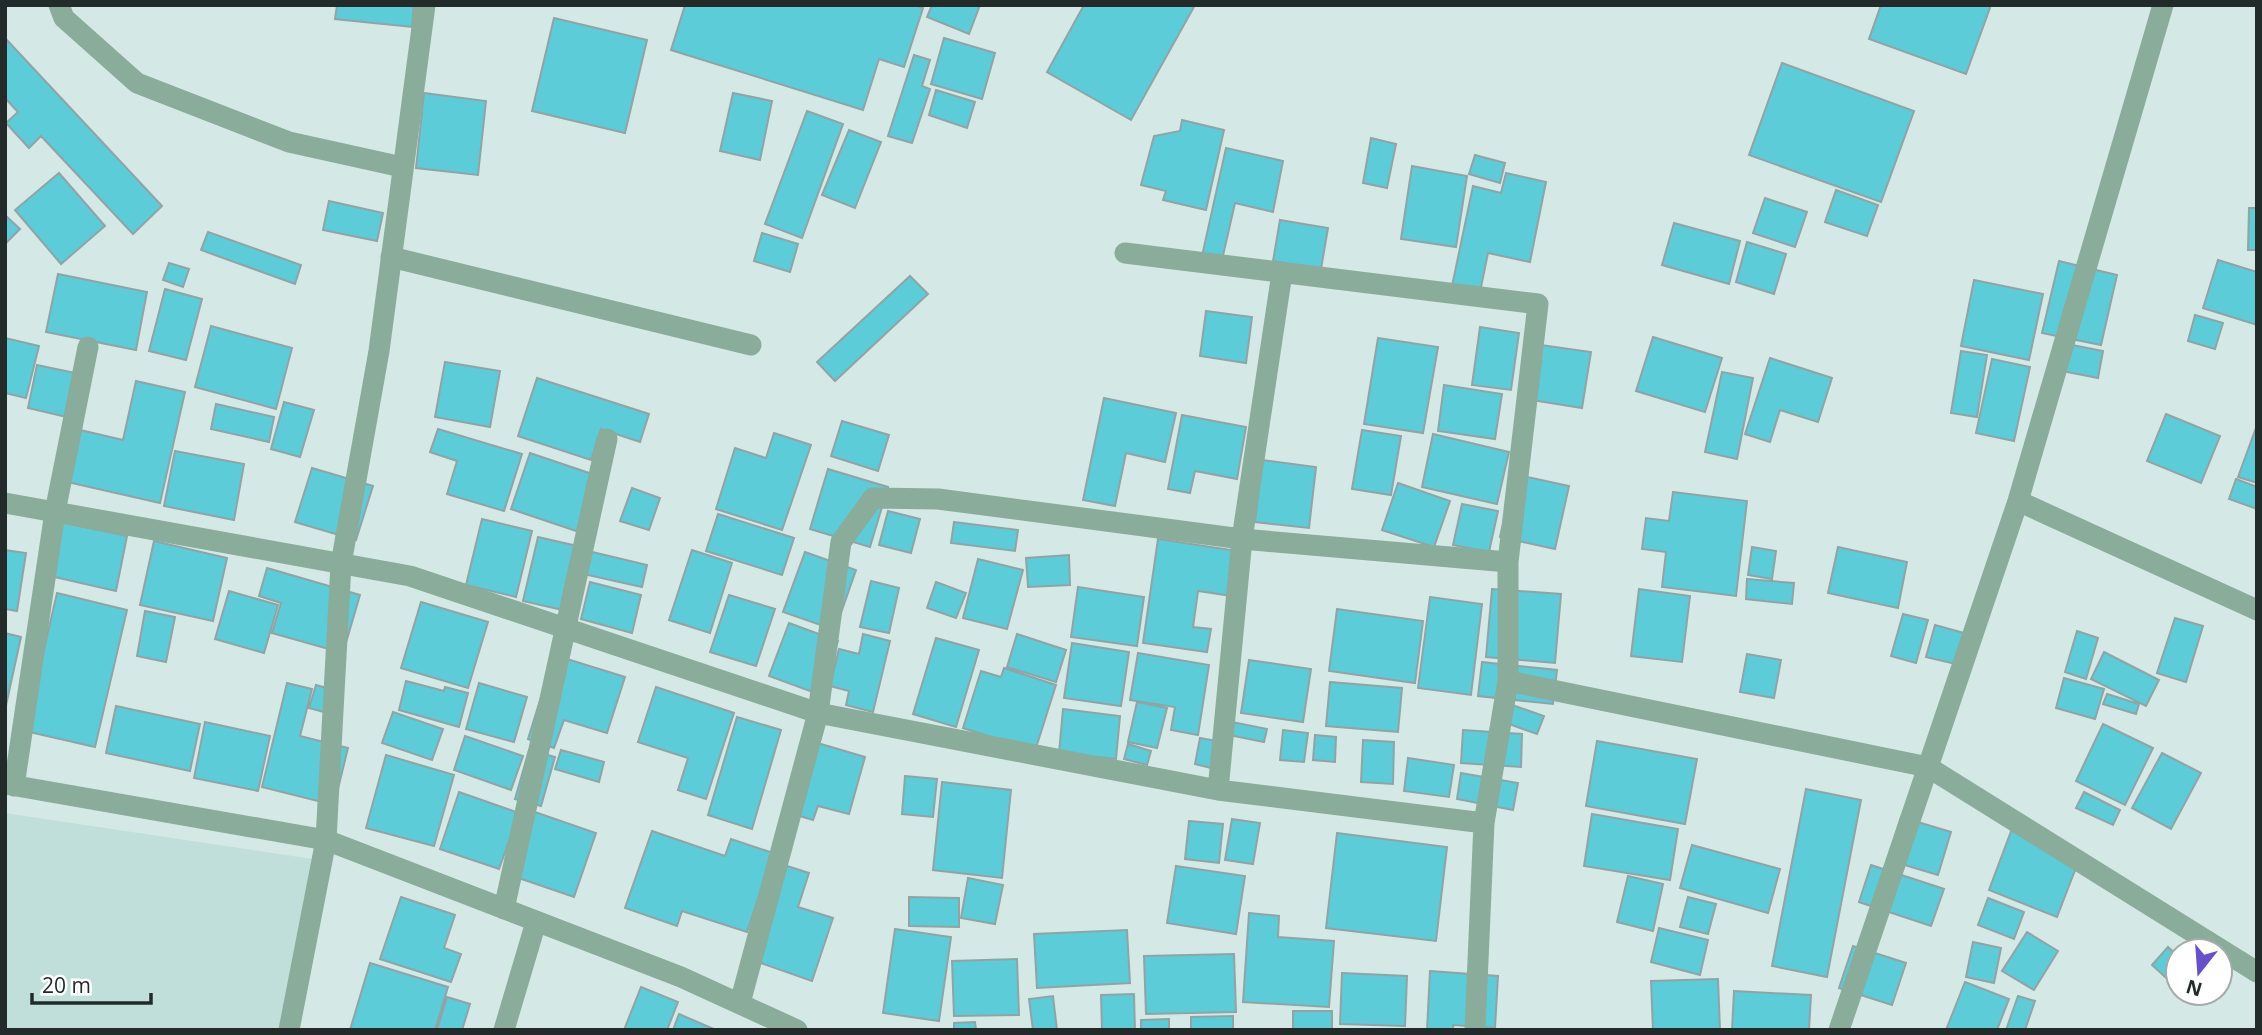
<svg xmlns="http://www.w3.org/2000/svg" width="2262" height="1035" font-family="'Open Sans',sans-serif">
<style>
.built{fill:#c0dfda}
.building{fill:#5cccd8;stroke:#90a4a6;stroke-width:2}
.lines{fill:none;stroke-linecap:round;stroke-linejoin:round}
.service{stroke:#89ac9b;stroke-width:21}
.minor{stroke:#89ac9b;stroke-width:21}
</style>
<rect width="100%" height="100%" fill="#d4e9e5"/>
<path class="built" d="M5 813 326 861 284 1030H5Z"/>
<path class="building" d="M337 5H414L412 27 335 19Z
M685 5H915L923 8 904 67 879 59 863 110 671 50Z
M932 5H980L969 34 927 17Z
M1084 5H1195L1131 120 1047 72Z
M1881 5H1991L1966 74 1869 39Z
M554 18 647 40 625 133 532 111Z
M5 38 162 206 133 234 41 136 29 148 6 123 18 112 5 98Z
M944 38 995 53 982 99 931 84Z
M914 55 930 60 922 86 930 89 912 143 888 136Z
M1782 63 1914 111 1881 202 1749 155Z
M936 90 975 102 967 128 929 115Z
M424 93 486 101 478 175 416 168Z
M733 93 772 101 760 160 720 151Z
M807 111 843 124 802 238 765 224Z
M1182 120 1224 130 1206 210 1163 200 1166 191 1141 185 1154 136 1180 131Z
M849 130 881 142 855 208 822 195Z
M1371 138 1396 144 1387 188 1363 183Z
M1226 148 1283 161 1273 212 1235 203 1222 260 1202 256Z
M1475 155 1505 163 1500 183 1469 174Z
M1412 166 1467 176 1456 247 1401 239Z
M59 173 105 226 61 264 15 210Z
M1506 173 1546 182 1530 262 1488 253 1480 292 1452 286 1473 186 1501 193Z
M1836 190 1878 205 1867 236 1825 222Z
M1765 198 1807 212 1795 247 1753 233Z
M329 201 383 213 377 241 323 230Z
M2249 208H2257V250H2248Z
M5 215 20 229 5 244Z
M1280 220 1328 228 1321 269 1273 261Z
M1674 223 1740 241 1729 284 1662 265Z
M208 232 301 265 295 284 201 250Z
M762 233 798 244 790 272 754 261Z
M1747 242 1786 254 1774 294 1736 282Z
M2218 260 2257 272V325L2203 308Z
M2059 261 2117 275 2101 345 2042 333Z
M169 263 189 269 183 287 163 280Z
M58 274 147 292 136 350 46 332Z
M910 276 928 294 835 381 817 362Z
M1974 280 2043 294 2029 360 1961 346Z
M165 289 202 299 186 360 149 351Z
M1206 311 1252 317 1246 363 1200 356Z
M2195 315 2223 323 2215 349 2188 341Z
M211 326 292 348 276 409 195 387Z
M1480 327 1519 333 1511 390 1472 385Z
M1653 337 1722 358 1705 412 1636 391Z
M5 338 39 346 26 398 5 393Z
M1378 338 1438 347 1423 433 1364 424Z
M1527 343 1591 352 1582 408 1519 398Z
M2067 344 2103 351 2098 378 2062 371Z
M1961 351 1987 355 1977 417 1951 413Z
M1770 358 1832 378 1818 422 1780 410 1770 442 1745 434Z
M1992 359 2030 367 2014 441 1976 433Z
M445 362 500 371 490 427 435 417Z
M37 365 80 374 71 418 28 408Z
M1722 372 1753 378 1737 459 1705 452Z
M537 378 649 414 640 442 601 429 591 460 518 436Z
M136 381 185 392 160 503 63 481 76 429 123 440Z
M1444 385 1502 394 1495 439 1438 431Z
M1104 398 1176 413 1165 462 1126 453 1115 506 1083 500Z
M284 402 314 410 300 457 271 449Z
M216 404 274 417 269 442 211 429Z
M2166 414 2220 436 2201 483 2147 461Z
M1182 415 1246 427 1237 479 1195 471 1190 493 1168 489Z
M842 421 889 435 878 471 831 456Z
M2257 425V483L2238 477Z
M438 429 522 454 504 511 447 494 457 461 430 452Z
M1362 430 1401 436 1391 495 1352 489Z
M774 433 811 445 782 530 716 509 735 448 766 458Z
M1433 434 1509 452 1497 504 1422 487Z
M175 451 244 464 234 520 164 506Z
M530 453 598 476 579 532 511 509Z
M1262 460 1316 467 1309 528 1255 522Z
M312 468 373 486 356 540 295 522Z
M828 469 888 487 870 547 810 529Z
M1514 474 1569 486 1555 549 1500 537Z
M2236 479 2257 487V509L2229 499Z
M1398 483 1450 501 1434 547 1382 530Z
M632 488 660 498 649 530 620 521Z
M1673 492 1747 501 1736 596 1662 587 1666 552 1642 549 1646 518 1669 521Z
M1462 504 1498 511 1489 552 1453 545Z
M888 511 920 519 911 553 879 545Z
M718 514 794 538 782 575 706 551Z
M482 519 532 531 516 597 466 585Z
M61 522 127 536 116 591 50 576Z
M954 522 1018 530 1015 551 951 543Z
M538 537 582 547 567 611 523 601Z
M1158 539 1238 551 1232 596 1198 591 1193 627 1211 629 1207 652 1143 643Z
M154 541 227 558 213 621 140 605Z
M1752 547 1776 551 1772 579 1748 575Z
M1838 547 1907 562 1898 608 1828 593Z
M5 550 26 553 17 611 5 609Z
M584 550 647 565 642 587 579 573Z
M692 550 732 563 710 633 669 620Z
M805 552 856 570 835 630 783 612Z
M1069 555 1070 585 1028 587 1026 558Z
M978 559 1023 570 1007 629 963 618Z
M267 568 360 595 343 653 272 633 281 603 259 596Z
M1747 579 1794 583 1792 604 1746 599Z
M871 581 899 588 889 633 860 627Z
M590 582 641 595 632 633 581 619Z
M936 582 966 593 956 618 927 608Z
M1078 587 1144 597 1137 646 1071 637Z
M1492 589 1561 594 1555 663 1486 657Z
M1639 589 1690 596 1682 662 1631 656Z
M229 591 278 605 264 653 215 639Z
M57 593 127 610 95 747 25 731Z
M729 595 775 609 756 666 710 652Z
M1430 597 1482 604 1471 695 1418 688Z
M421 602 488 622 468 688 401 668Z
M1337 609 1423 621 1415 683 1329 671Z
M145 611 175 617 166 662 137 656Z
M1903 614 1928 620 1916 663 1891 656Z
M2175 618 2203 626 2186 682 2157 673Z
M789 623 838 641 818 694 769 676Z
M1935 625 1964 633 1956 664 1926 657Z
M2077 631 2098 638 2086 679 2065 672Z
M5 633 21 637 5 710Z
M863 634 890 641 873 712 846 705 849 691 830 686 839 649 859 654Z
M1017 634 1066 650 1056 682 1007 667Z
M936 638 979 650 956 727 913 714Z
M1072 643 1129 652 1121 706 1064 698Z
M2104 652 2159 680 2146 706 2091 679Z
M1138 653 1209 665 1198 735 1171 730 1175 707 1130 700Z
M1747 654 1781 660 1774 698 1740 692Z
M554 655 625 677 607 733 564 720 554 748 528 739Z
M1249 660 1311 669 1303 722 1241 713Z
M1482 662 1557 670 1553 704 1478 696Z
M1004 668 1056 685 1035 751 963 728 981 671 1001 677Z
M2064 678 2104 689 2095 719 2056 708Z
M406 681 444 691 445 687 468 693 459 727 399 710Z
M1330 682 1402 688 1398 732 1326 726Z
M287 683 312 689 300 736 348 748 334 805 262 787Z
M479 683 527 697 514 742 466 729Z
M316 685 341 692 335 715 309 708Z
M656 687 734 713 706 799 678 790 688 758 638 742Z
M2107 694 2139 704 2136 714 2103 704Z
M1137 702 1167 708 1157 748 1128 742Z
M1512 705 1544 716 1537 734 1506 723Z
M116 706 200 724 190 771 106 753Z
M1063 709 1120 716 1116 759 1059 753Z
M393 712 443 729 432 760 382 743Z
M737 717 781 730 752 829 708 815Z
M205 722 270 736 258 791 194 778Z
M1232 722 1267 729 1264 742 1229 735Z
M2103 724 2153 748 2125 805 2076 781Z
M1283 730 1308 733 1304 762 1280 760Z
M1463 730 1522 734 1521 767 1461 763Z
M1315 735 1336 737 1335 762 1313 760Z
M465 736 523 756 511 790 454 770Z
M1200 738 1217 741 1211 768 1195 764Z
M804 739 865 757 849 814 818 806 813 820 783 811Z
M1363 740 1394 742 1393 784 1361 782Z
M1597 741 1697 759 1685 824 1586 806Z
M1128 744 1151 751 1147 765 1124 759Z
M529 750 555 757 541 806 515 799Z
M561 750 604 762 599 782 555 769Z
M2162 753 2201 773 2171 829 2132 808Z
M386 755 454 775 434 846 366 828Z
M1408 758 1454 765 1449 797 1404 791Z
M1461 773 1518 783 1513 810 1457 799Z
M905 776 937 779 933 817 902 814Z
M942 782 1011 790 1002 878 933 870Z
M1806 789 1861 800 1827 977 1772 966Z
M459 792 519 813 499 869 440 849Z
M2084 792 2120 810 2113 825 2076 808Z
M529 810 596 833 574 897 507 874Z
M1592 814 1678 829 1670 880 1584 866Z
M1901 817 1951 832 1938 875 1888 860Z
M1232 819 1260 823 1253 864 1225 860Z
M1189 821 1223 824 1219 863 1185 859Z
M2013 826 2082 852 2057 917 1989 890Z
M652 831 725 856 731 839 773 853 747 932 682 911 677 926 625 908Z
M1337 833 1447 847 1436 941 1326 928Z
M1692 845 1780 869 1768 913 1680 888Z
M1871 865 1944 889 1931 926 1859 902Z
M787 866 809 873 798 907 833 918 812 981 755 961Z
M1176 866 1245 876 1236 934 1167 923Z
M1628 876 1663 884 1653 931 1617 922Z
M968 878 1003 885 995 924 961 918Z
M401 897 455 915 444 948 461 954 451 982 380 959Z
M909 897 959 898V927L909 926Z
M1688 897 1716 904 1708 934 1680 927Z
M1988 898 2024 912 2014 939 1978 925Z
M1249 913 1279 916 1278 937 1334 941 1329 1007 1243 1002Z
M1659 928 1708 940 1700 975 1651 962Z
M895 929 951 937 939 1021 883 1013Z
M1127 930 1130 983 1037 988 1034 934Z
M2027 932 2058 951 2034 990 2002 971Z
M1973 942 2001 948 1994 983 1966 977Z
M1853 946 1906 963 1892 1005 1839 988Z
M2168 947 2178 956V981L2174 985 2152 965Z
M1234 954 1236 1012 1146 1014 1144 956Z
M1017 959 1019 1015 954 1016 952 961Z
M370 963 448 987 435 1030H350Z
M1430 971 1498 976 1495 1028 1453 1025V1030H1427Z
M1342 973 1407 976 1405 1026 1340 1024Z
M1718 979 1720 1030H1653L1651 981Z
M1965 982 2009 999 1997 1030H1946Z
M641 987 678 1002 667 1030H624Z
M1734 991 1811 995 1809 1030H1732Z
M1134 994 1135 1030H1102L1101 995Z
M1053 996 1057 1030H1033L1029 999Z
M2018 996 2035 1001 2025 1030H2006Z
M447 997 470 1004 462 1030H437Z
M1293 1011H1332V1030H1293Z
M679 1014 716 1030H673Z
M1233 1016V1030H1191V1017Z
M1169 1019V1030H1141V1020Z
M975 1022 976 1030H954V1023Z"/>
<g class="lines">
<path class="service" d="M59 5 64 18 137 83 289 142 402 167
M391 257 751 345"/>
<path class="minor" d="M1125 253 1538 304 1508 562V681L1484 823 1475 1030
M2018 501 2257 610
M5 503 410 576 818 713 1218 790 1484 823
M1508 681 1928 767 2257 972
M5 784 326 840 681 977 797 1030
M14 786 55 512 88 347
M1218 790 1242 539 1282 273
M504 909 607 439
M740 1003 818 713 841 542 873 498 938 499 1242 539 1508 562
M289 1030 326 840 341 564 379 351 425 5
M504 1030 536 922
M1839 1030 2018 501 2163 5"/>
</g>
<rect width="2262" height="1035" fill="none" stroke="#232b2a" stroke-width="14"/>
<g transform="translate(2199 972) rotate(197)"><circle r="33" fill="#ffffff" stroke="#a7aaaa" stroke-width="2"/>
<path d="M0-5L12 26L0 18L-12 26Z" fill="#6750c9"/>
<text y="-10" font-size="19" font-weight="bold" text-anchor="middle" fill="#232b2a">N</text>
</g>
<path d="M32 993v10h119v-10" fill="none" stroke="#232b2a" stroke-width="3.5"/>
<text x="42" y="993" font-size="21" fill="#232b2a" stroke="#ffffff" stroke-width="5" paint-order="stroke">20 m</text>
</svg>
